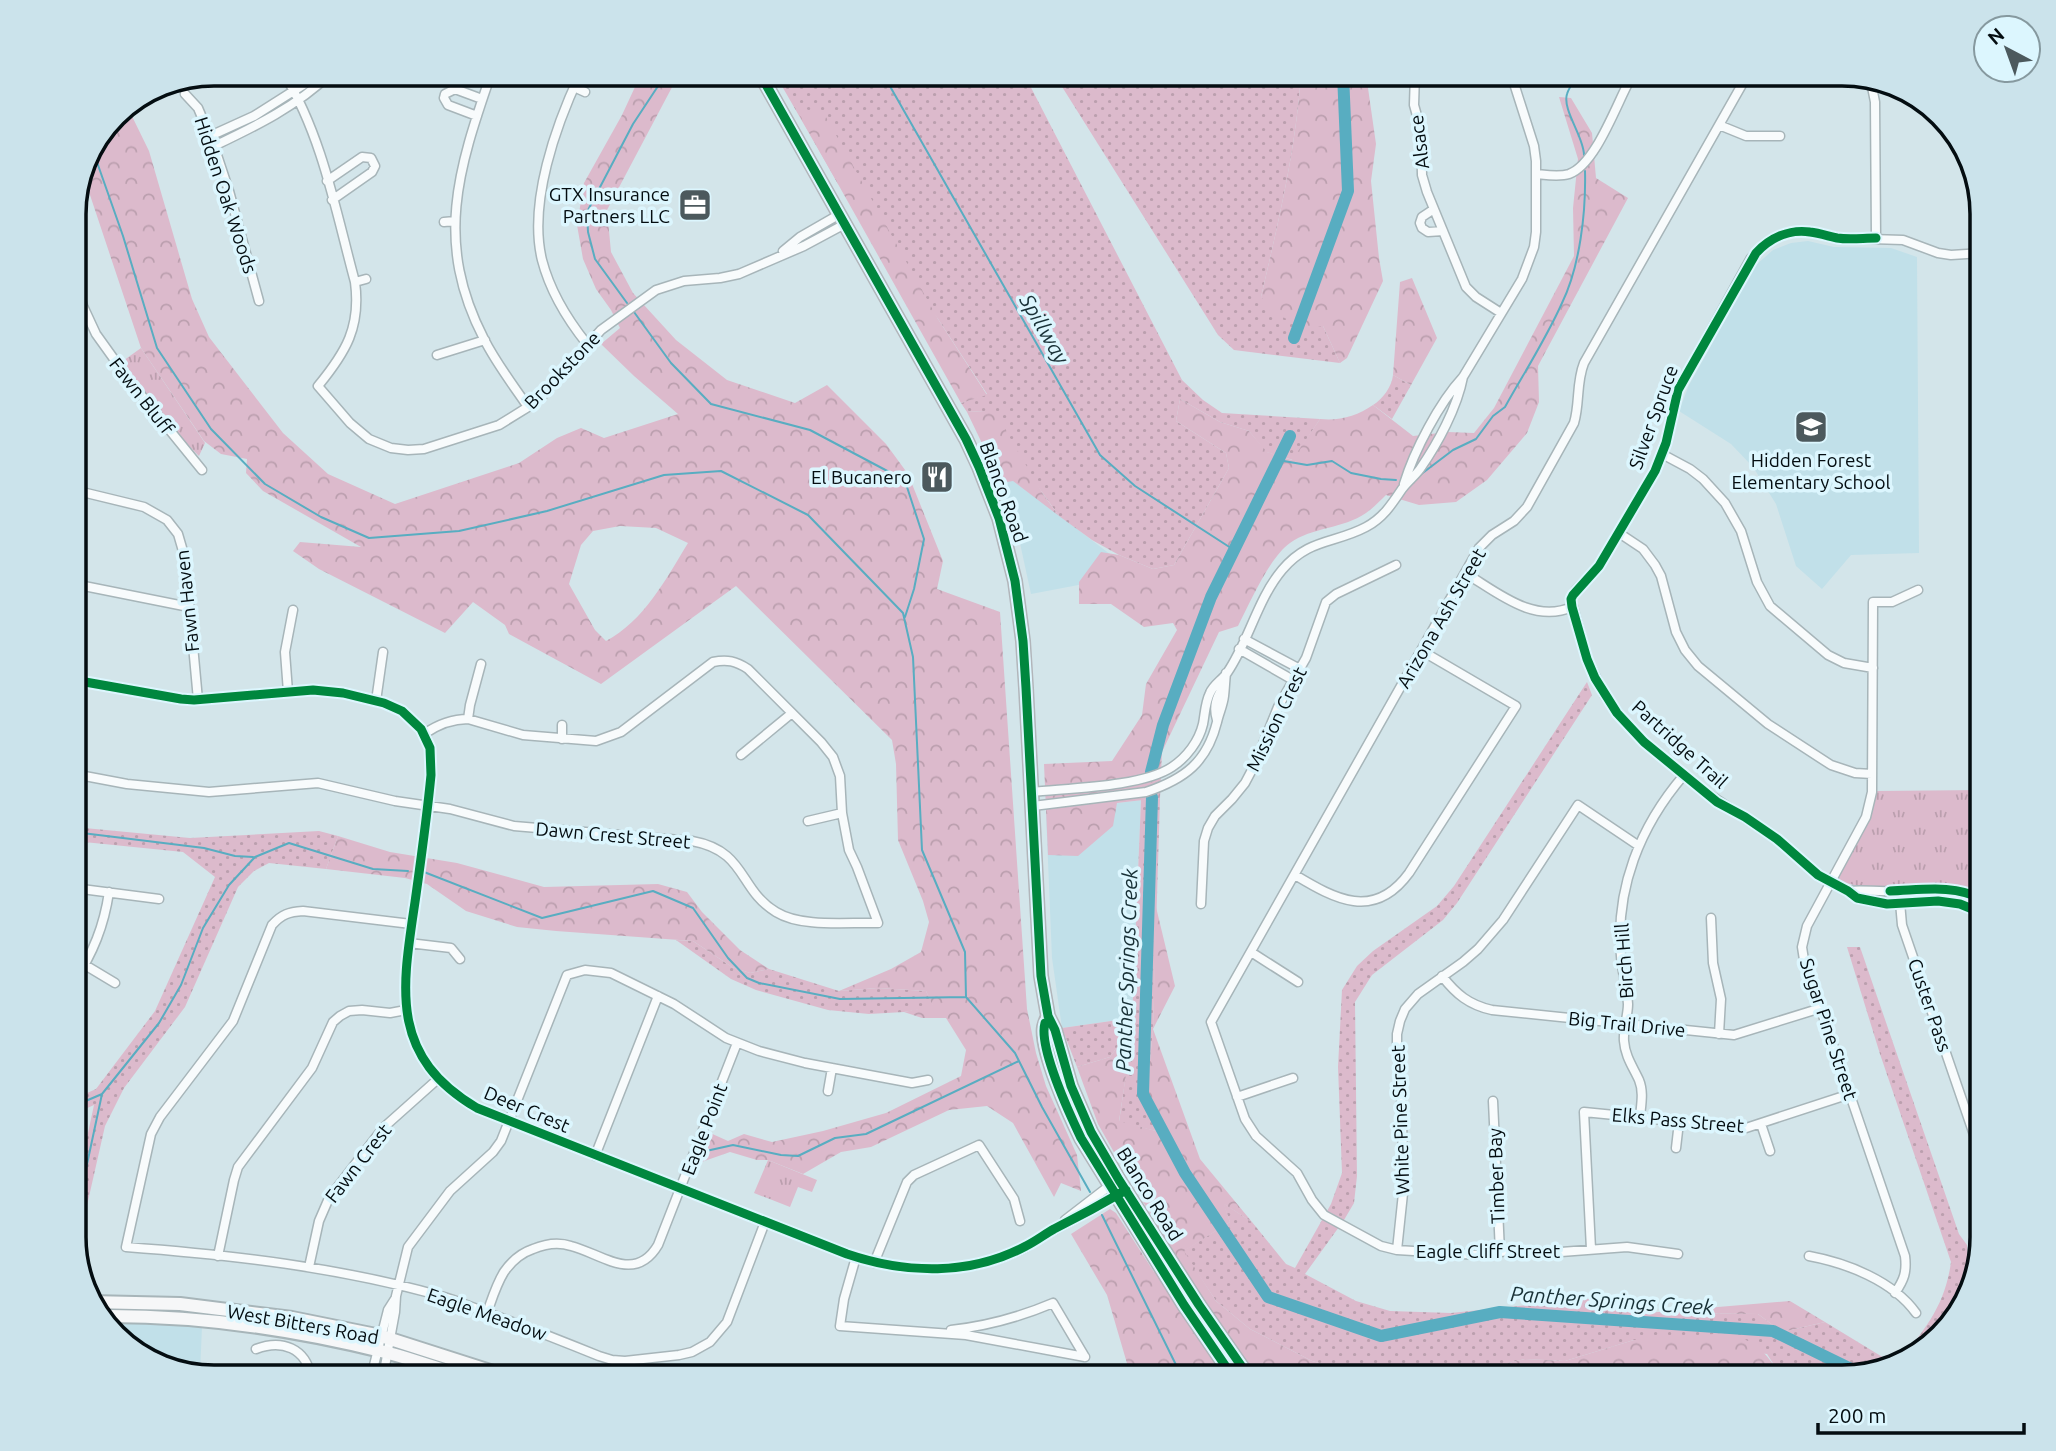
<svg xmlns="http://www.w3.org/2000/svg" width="2056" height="1451" font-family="Ubuntu,sans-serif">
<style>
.built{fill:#c1e0e9}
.grass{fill:url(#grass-dots)}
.forest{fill:url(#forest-crowns);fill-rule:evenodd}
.park{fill:url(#park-tufts)}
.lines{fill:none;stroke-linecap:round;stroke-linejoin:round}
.stream{stroke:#58adc1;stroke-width:2}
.river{stroke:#58adc1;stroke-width:12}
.minor-casing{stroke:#a7b5b9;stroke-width:11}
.secondary-casing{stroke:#a7b5b9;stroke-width:16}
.primary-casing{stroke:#b2b5ba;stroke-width:16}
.minor{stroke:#f8fbfc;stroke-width:8}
.secondary{stroke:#f6f7f8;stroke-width:12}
.primary{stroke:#f2f3f4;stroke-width:12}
.cycleway-casing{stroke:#dcf6fe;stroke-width:13}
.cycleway{stroke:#00873e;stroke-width:9}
.labels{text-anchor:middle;stroke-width:7;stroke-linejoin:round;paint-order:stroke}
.street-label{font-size:19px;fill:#040d11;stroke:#dcf6fe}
.poi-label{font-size:19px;fill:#040d11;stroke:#dcf6fe;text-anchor:end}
.water-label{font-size:21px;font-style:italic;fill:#183036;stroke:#dcf6fe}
.rim{fill:none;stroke:#040d11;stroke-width:3.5}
</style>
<defs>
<pattern id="grass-dots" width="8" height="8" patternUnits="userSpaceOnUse" patternTransform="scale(1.75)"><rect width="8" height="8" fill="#dcbacc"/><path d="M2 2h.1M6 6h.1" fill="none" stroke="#bb9fae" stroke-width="1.8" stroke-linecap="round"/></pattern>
<pattern id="forest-crowns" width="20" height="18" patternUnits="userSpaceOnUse" patternTransform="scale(1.75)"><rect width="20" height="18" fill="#dcbacc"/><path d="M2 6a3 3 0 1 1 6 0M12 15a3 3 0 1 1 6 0" fill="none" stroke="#bb9fae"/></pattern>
<pattern id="park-tufts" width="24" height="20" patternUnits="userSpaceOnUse" patternTransform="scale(1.75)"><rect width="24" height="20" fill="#dcbacc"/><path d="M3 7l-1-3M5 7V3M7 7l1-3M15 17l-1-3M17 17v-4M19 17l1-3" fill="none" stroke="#bb9fae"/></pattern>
</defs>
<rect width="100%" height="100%" fill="#d3e5ea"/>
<path class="built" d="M1808 241 1834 247 1891 248 1917 257 1919 553 1851 555 1822 589 1796 566 1776 504 1753 467 1731 444 1679 411 1689 385 1756 265 1773 250 1791 243Z
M1013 480 1136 574 1031 594 1018 534 1001 483Z
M1141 800 1132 1018 1062 1028 1052 958 1046 813Z
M106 1321 142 1322 202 1327 200 1373 135 1354Z"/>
<path class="grass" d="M775 74H1024L1182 380 1203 400 1222 413 1320 419 1293 460 1266 452 1249 431 1220 422 1180 399 1176 421 1226 453 1229 468 1174 565 1153 569 1119 555 1092 540 1059 516 984 411 967 412 961 403 987 394 938 319 837 182Z
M1054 74H1301C1296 149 1278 224 1261 297L1323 326 1340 363 1234 350 1218 335Z
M1393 375 1411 385 1392 419 1373 405C1383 399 1392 386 1393 375Z
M1587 682 1592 695 1457 903 1443 920 1372 975 1355 1002 1357 1176 1354 1203 1344 1220 1305 1274 1356 1301 1390 1311 1451 1313 1626 1295 1647 1313 1758 1314 1782 1332 1825 1322 1894 1364 1843 1377H1828L1804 1370 1781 1376 1767 1354 1654 1340H1634L1565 1361 1525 1359 1474 1371 1461 1377H1368L1312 1361 1250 1329 1216 1301 1183 1251 1230 1222 1223 1203 1252 1222 1286 1264 1295 1268 1331 1204 1342 1173 1338 1067 1342 990 1357 966 1373 951 1437 906 1454 886Z
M1160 798 1153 1029 1147 1092 1156 1131 1119 1122 1133 1025 1110 1057 1077 1067 1062 1028 1132 1018 1141 800Z
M74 827 190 838 319 831 338 836 326 869 269 863 254 871 238 887 185 1007 124 1088 105 1126 76 1254 74 1246V1198L94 1105 74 1114V1099L96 1089 155 1011 215 877 183 852 74 841Z
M676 940 693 941 732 967 750 973 769 969 839 991 878 988 926 991 934 1007 904 1012 869 1014 828 1010 756 990 731 979Z
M1847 947H1860L1959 1234 1967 1245 1969 1282 1966 1293 1947 1327 1912 1359 1898 1363C1925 1329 1945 1306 1951 1262L1880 1054Z"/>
<path class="forest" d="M641 74H679L607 210 611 252 633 293 676 340 727 380 795 403 827 385 886 444 908 474 943 561 937 589 1000 612 1027 1009 1036 1053 1046 1086 1077 1155 1081 1191 1061 1183 1054 1197 1013 1123 987 1106 949 1110 871 1147 841 1152 803 1174 768 1160H757L730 1152 693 1165 708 1132 728 1141 744 1134 772 1142 823 1131 886 1113 961 1076 966 1050 946 1018H922L904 1012 933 1006 926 991 878 988 839 991 891 969 921 952 929 922 923 901 898 840 896 764 892 740 736 586 601 684 509 634 505 625 473 602 445 633 319 569 293 551 300 542 361 547 263 491 246 473 247 459 221 454 204 441 141 348 82 171C87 149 109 118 127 106L149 151 192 299 209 337 283 433 328 474 395 504 519 463 557 438 581 428 604 438 678 414 634 376 601 344 620 328 611 310 596 289 583 259 577 225 584 183 622 115ZM620 526 656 528 688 543C666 579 644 621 606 641L595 630 569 584 581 545 593 531Z
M1301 74H1366L1376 144 1371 181 1379 258 1383 281 1347 358 1340 363 1323 326 1306 329 1275 313 1261 297C1278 224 1296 149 1301 74Z
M1559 97 1571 98 1592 133 1596 178 1628 198 1538 366 1539 402 1527 433 1487 480 1456 502 1419 505 1386 495C1380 501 1373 508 1366 513 1343 529 1312 527 1290 543 1269 558 1250 603 1238 626L1219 632 1162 752 1160 798 1117 803 1113 826 1078 856 1048 855 1044 764 1112 761 1142 715 1146 684 1177 630 1173 623 1144 627 1111 604H1079V582L1101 552 1119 555 1153 569 1174 565 1229 468 1226 453 1176 421 1180 399 1220 422 1249 431 1267 452 1292 460 1320 419C1340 421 1357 416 1373 405L1413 436 1448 432 1474 433 1494 408 1574 256 1573 208 1578 159Z
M793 104 826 117 938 319 987 395 961 403Z
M1412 278 1437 338 1411 385 1393 375 1400 282Z
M984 411 996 414 1043 494 1059 516 1013 481 1001 483 967 412Z
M338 836 390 852 457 863 544 887 658 884 687 892 702 912 740 950 769 969 750 973 732 967 693 941 556 931 517 927 466 911 427 884 405 878 326 869Z
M1156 907 1175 986 1153 1029 1200 1159 1252 1222 1224 1204 1230 1222 1184 1251 1216 1301 1250 1329 1312 1361 1368 1377H1311L1300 1373 1293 1377H1131L1107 1295 1071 1234 1110 1209 1116 1213 1154 1272 1176 1256 1128 1177 1098 1124 1077 1067 1110 1057 1134 1023 1119 1121 1156 1131 1147 1092 1153 1029Z
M1790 1301 1825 1322 1782 1332 1758 1314 1647 1313Z
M1727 1333C1757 1342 1765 1351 1781 1376L1804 1370 1828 1377H1570L1562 1373 1543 1371 1525 1373 1515 1377H1461L1474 1371 1525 1359 1565 1361 1634 1340Z"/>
<path class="park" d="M141 348 205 443 199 456 184 441 120 363Z
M1982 790V867L1973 888 1970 890C1955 887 1940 883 1926 884 1897 886 1866 892 1838 880L1837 878 1875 791Z
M768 1160 817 1180 812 1192 798 1187 790 1207 754 1193Z"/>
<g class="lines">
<path class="stream" d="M883 74 1100 455 1135 486 1234 550
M1579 74C1575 80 1569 87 1567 94 1562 110 1584 137 1584 155
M92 148 123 236 157 348 211 429 265 484 321 517 369 538 459 531 547 511 664 475 721 471 808 515 903 613 913 657 922 850 965 952 966 997 1015 1053 1042 1107 1090 1192
M627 303 595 259 588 232 587 212 633 124 666 74
M634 312 671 363 711 404 810 430 893 474 907 487 924 539 914 589 905 617
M1278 460 1307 465 1332 461 1351 473 1381 479 1396 480
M1420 475 1453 450 1476 439 1493 416 1505 407C1524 373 1546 339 1562 303 1580 266 1586 212 1585 171
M74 832 204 848 235 856 253 857
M424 872 542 918 653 891 693 908 728 958 747 978 759 983 840 999 966 997
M74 1106 102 1094
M706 1151 733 1145 781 1155 798 1156 835 1138 866 1134 1019 1061
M1102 1215 1182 1377
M74 1225 102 1094 159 1023 181 985 203 928 229 885 255 857 289 843 373 869 408 871"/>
<path class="river" d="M1294 338 1348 191 1343 74
M1151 772 1163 725 1211 597 1290 436
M1152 797 1143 1094 1185 1173 1268 1297 1381 1336 1500 1312 1773 1331 1859 1373"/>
<defs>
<path id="minor" d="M284 74C322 135 336 212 355 282 361 327 346 352 318 386L350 423 369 439 391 448 408 450 424 449 499 425 528 407 543 395 601 330 656 290 684 281 720 278 739 274 804 246 845 224
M491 74C458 170 434 242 484 339 496 363 513 385 528 407
M580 74C556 125 528 203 542 260 550 291 567 319 587 344
M1415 74 1414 105 1421 130 1422 175 1427 192 1466 287 1476 297 1501 313
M1871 82 1875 102 1876 238
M574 87 585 92
M185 94 198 108 214 146 229 191 259 301
M477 116 448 105 444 98 445 94 455 89 482 99
M1719 125 1746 136H1780
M210 136 254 116 314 78 328 75
M214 146C256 126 297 106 330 74
M1537 174C1547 175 1559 177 1569 174 1597 164 1618 99 1633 74
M327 181 362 157 371 158 375 166 372 172 332 200
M1434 209 1422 217 1420 223 1422 228 1428 232 1443 231
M444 222 455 221
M783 251 800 237 840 214
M1982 253 1951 255 1938 253 1903 240 1839 238 1810 232H1796L1783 235 1771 240 1751 258 1678 390 1666 443 1655 471 1599 566 1576 590 1571 599 1587 659 1605 696 1624 721 1644 742 1704 791 1777 839 1818 875 1848 891 1857 898 1887 904 1938 901 1960 904 1982 913
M74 278 83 306 96 334 129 380 202 470
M355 282 366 279
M437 355 485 340
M1662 454 1690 469 1703 479 1725 503 1741 531 1757 582 1770 606 1828 655 1844 663 1873 668
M1404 484C1414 451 1439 403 1463 377L1522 279 1534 247 1536 232V161L1534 146 1511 74
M74 490 144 507 167 520 178 534 185 558 198 700
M1619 533 1643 549 1655 565 1661 576 1676 632 1685 650 1698 666 1768 724 1831 765 1855 773 1872 774
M1465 573C1497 592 1533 624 1572 607
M74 584 189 607
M1244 639 1300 669
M1239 649 1293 680
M74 680 181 699 194 700 313 690 343 693 384 703 402 711 421 729 430 748 431 775C427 817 421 859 415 902 402 989 389 1056 477 1108L847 1254C906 1274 969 1276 1026 1247 1035 1242 1044 1235 1054 1230 1076 1218 1098 1207 1120 1193
M288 692 285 652 293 610
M376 701 383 652
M468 719 470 705 481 664
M1217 720C1213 707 1216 698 1223 687
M562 739V725
M741 755 792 713
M74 774 127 784 209 792 318 783 395 801 450 809 514 826 692 841C747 851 738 889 776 912 802 928 848 922 878 923L857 867 849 850 842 813 840 776 833 757 821 742 748 669C736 661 727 659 713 662L621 732 596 741 523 735 468 719C452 719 437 725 424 734
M1032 792C1070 788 1142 787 1172 767 1187 757 1199 741 1203 724 1205 714 1205 703 1210 693 1213 685 1222 680 1227 673 1249 641 1257 600 1282 570 1309 538 1334 544 1366 527 1383 518 1392 504 1402 489 1408 481 1415 476 1420 469 1438 443 1457 408 1463 377
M1033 806 1146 792C1185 779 1207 762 1217 722 1219 713 1223 705 1224 696 1225 688 1225 681 1226 673
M808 821 842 813
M1295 875C1335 899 1374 921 1409 873L1516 706 1422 651
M74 888 159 899
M1848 891C1863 889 1877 892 1891 891 1923 890 1953 884 1982 899
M1899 891 1902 925 1982 1158
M1201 904 1204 841 1208 828 1215 816 1232 799 1245 783 1254 766 1278 707 1306 658 1326 602 1336 594 1396 565
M1972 908 1982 882
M1711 918 1713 963 1721 999 1719 1034
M411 924 303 911C289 912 282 914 272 925L233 1021 160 1117 151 1134 126 1247C232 1255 338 1267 441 1296 456 1300 471 1307 485 1312 524 1326 562 1341 599 1356L612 1360 625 1361 679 1355 692 1352 710 1342 727 1322 765 1222
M409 943 451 948 460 959
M1251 952 1298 982
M85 965 115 983
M1442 976C1456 994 1469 1005 1492 1010L1734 1035 1821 1008
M74 982C93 953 104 926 109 892
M828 1091 832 1068
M1237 1097 1293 1078
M1493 1101 1500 1252
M1640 1117C1641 1105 1644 1092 1639 1080 1633 1067 1625 1056 1624 1041 1623 1028 1628 1016 1628 1004 1627 988 1622 972 1621 956 1615 889 1640 826 1684 775
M1761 1124 1770 1151
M1676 1148 1679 1122
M595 1156 658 996
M1065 1220 1113 1183
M1591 1249 1584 1112 1746 1128 1850 1094
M1397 1250 1404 1184 1400 1063 1397 1047V1034L1400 1021 1405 1009 1418 994 1463 962 1478 949 1503 920 1578 805 1639 846
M1678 1254 1627 1247 1561 1252 1508 1251 1479 1255 1397 1250 1381 1246 1324 1215 1312 1200 1297 1173 1256 1136 1245 1119 1211 1022 1479 548 1492 535 1514 521 1527 507 1574 423C1580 403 1576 383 1584 363L1748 74
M218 1256 234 1180 238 1167 312 1068 333 1022 340 1016 349 1011 362 1010 390 1013 406 1010
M1809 1256C1847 1263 1893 1281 1916 1313
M856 1257 844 1299 840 1326 966 1335 1085 1357
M874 1263 907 1182 914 1175 979 1145 1014 1199 1020 1221
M309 1267 319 1221 329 1198 383 1128 439 1078
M1895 1293C1904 1280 1907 1272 1905 1256L1804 960 1802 947 1807 926 1866 817 1872 792 1873 602H1892L1918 590
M487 1313C492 1299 496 1285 504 1272 511 1262 521 1253 533 1249 545 1244 559 1242 571 1246 602 1254 635 1284 658 1245L737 1043
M951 1330C987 1326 1020 1317 1053 1303L1085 1357
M256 1349C282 1339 306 1348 311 1377
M371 1377 388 1310 395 1299
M383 1377 395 1312 396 1296 408 1247 450 1191 493 1152 501 1141 567 975 585 970 611 973 674 1004 726 1038 759 1051 805 1063 912 1083 928 1080"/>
<path id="secondary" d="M90 1302 180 1304 292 1318 381 1336 509 1377
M100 1316C195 1315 293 1329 385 1352 412 1359 439 1369 466 1377"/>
<path id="primary" d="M760 74 966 439 979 467 999 518 1015 581 1023 641 1026 688 1041 976 1048 1016 1055 1030 1071 1086 1091 1132 1119 1180 1199 1305 1249 1377
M1048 1016C1046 1020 1045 1023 1044 1027 1040 1049 1070 1116 1081 1138L1184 1305 1233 1377"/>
</defs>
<use href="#minor" class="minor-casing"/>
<use href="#secondary" class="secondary-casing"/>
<use href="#primary" class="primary-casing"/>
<use href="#minor" class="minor"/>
<use href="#secondary" class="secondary"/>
<use href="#primary" class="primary"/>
<defs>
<path id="cycleway" d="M760 74 966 439 979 467 999 518 1015 581 1023 641 1026 688 1041 976 1048 1016 1055 1030 1071 1086 1091 1132 1119 1180 1199 1305 1249 1377
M1876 238C1863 238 1850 240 1837 238 1828 236 1819 233 1810 232 1789 229 1770 238 1756 253L1678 390 1666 443 1655 471 1599 566 1573 595 1571 599 1572 607 1587 659 1595 678 1617 713 1644 742 1717 802 1745 817 1777 839 1818 875 1848 891 1857 898 1887 904 1938 901 1960 904 1982 913
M74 680 181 699 194 700 313 690 343 693 384 703 402 711 421 729 430 748 431 775C427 817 421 859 415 902 402 989 389 1056 477 1108L847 1254C906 1274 970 1276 1026 1246 1036 1241 1045 1234 1054 1229 1078 1217 1102 1204 1126 1190
M1890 891C1922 890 1953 884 1982 899
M1045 1023C1038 1046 1070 1115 1081 1138L1184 1305 1233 1377"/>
</defs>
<use href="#cycleway" class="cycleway-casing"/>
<use href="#cycleway" class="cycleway"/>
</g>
<defs>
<symbol id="office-square" viewBox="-11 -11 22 22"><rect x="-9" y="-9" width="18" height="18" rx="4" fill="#4c595d" stroke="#dcf6fe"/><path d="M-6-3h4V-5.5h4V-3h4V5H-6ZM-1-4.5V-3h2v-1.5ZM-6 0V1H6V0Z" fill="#fff"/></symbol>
<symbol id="school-square" viewBox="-11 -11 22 22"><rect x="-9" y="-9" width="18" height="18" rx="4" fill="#4c595d" stroke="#dcf6fe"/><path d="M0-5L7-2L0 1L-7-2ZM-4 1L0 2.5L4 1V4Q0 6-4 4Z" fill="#fff"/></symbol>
<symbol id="restaurant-square" viewBox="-11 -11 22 22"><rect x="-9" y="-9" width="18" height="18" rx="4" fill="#4c595d" stroke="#dcf6fe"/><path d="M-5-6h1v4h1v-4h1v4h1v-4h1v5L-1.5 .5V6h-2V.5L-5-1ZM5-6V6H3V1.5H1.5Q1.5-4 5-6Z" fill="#fff"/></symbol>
</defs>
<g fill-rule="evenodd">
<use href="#office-square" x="676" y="186" width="38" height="38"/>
<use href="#school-square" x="1792" y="408" width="38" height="38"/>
<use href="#restaurant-square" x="918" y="458" width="38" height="38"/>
</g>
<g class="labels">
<g class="street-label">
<text transform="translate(1419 142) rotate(-97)" y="7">Alsace</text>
<text transform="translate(226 195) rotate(72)" y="7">Hidden Oak Woods</text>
<text transform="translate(562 370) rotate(-46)" y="7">Brookstone</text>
<text transform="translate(142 396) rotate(52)" y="7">Fawn Bluff</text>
<text transform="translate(1653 417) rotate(-70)" y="7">Silver Spruce</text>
<text transform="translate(1004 492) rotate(70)" y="7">Blanco Road</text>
<text transform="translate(187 601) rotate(-96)" y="7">Fawn Haven</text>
<text transform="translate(1441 618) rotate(-60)" y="7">Arizona Ash Street</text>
<text transform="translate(1276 719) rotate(-64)" y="7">Mission Crest</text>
<text transform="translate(1680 744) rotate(42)" y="7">Partridge Trail</text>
<text transform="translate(613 835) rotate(5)" y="7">Dawn Crest Street</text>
<text transform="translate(1624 961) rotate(-94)" y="7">Birch Hill</text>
<text transform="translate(1930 1005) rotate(71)" y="7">Custer Pass</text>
<text transform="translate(1627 1024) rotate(6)" y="7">Big Trail Drive</text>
<text transform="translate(1829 1029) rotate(72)" y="7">Sugar Pine Street</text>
<text transform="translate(527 1109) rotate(23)" y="7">Deer Crest</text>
<text transform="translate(1400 1120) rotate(-92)" y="7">White Pine Street</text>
<text transform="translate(1678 1120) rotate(5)" y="7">Elks Pass Street</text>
<text transform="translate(704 1129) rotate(-69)" y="7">Eagle Point</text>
<text transform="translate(358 1163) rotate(-52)" y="7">Fawn Crest</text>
<text transform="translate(1496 1176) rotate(-92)" y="7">Timber Bay</text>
<text transform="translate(1150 1194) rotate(58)" y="7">Blanco Road</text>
<text x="1488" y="1258">Eagle Cliff Street</text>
<text transform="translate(487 1314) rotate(19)" y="7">Eagle Meadow</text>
<text transform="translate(303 1324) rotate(10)" y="7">West Bitters Road</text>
</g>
<g class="poi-label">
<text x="670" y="201">GTX Insurance<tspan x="670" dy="22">Partners LLC</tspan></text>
<text x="1811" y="467" text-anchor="middle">Hidden Forest<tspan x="1811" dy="22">Elementary School</tspan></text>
<text x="912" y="484">El Bucanero</text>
</g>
<g class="water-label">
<text transform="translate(1044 329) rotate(60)" y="7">Spillway</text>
<text transform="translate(1127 970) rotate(-88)" y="7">Panther Springs Creek</text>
<text transform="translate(1612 1301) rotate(4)" y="7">Panther Springs Creek</text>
</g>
</g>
<path d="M0 0H2056V1451H0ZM214 86H1842A128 128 0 0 1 1970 214V1237A128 128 0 0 1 1842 1365H214A128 128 0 0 1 86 1237V214A128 128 0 0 1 214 86Z" fill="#cbe3eb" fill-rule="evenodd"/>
<path class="rim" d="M214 86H1842A128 128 0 0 1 1970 214V1237A128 128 0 0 1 1842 1365H214A128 128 0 0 1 86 1237V214A128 128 0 0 1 214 86Z"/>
<g transform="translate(2007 49) rotate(319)"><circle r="33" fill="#dcf6fe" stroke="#86999f" stroke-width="2"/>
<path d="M0-5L12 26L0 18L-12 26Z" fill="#4c595d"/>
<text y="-10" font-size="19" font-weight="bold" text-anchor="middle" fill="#040d11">N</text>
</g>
<path d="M1818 1423v10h206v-10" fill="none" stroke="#040d11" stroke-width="3.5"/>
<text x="1828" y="1423" font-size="21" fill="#040d11" stroke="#dcf6fe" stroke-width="5" paint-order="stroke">200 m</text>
</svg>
